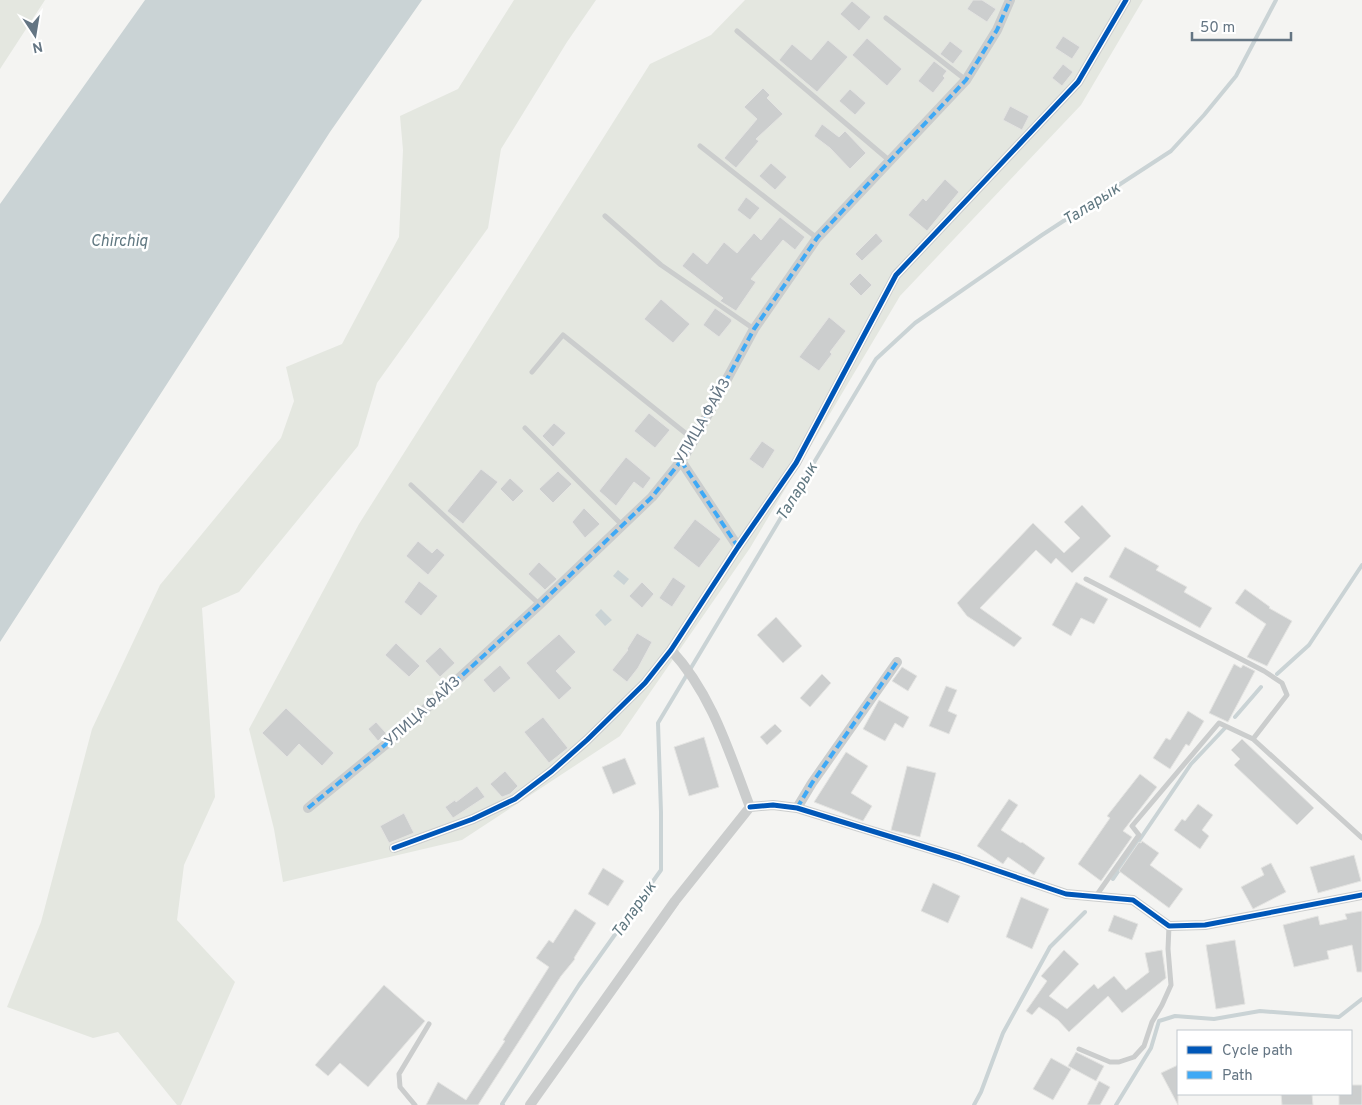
<svg xmlns="http://www.w3.org/2000/svg" width="1362" height="1105" font-family="Overpass,sans-serif">
<style>
.green{fill:#e4e7e0}
.water{fill:#cad3d5}
.lines{fill:none;stroke-linecap:round;stroke-linejoin:round}
.stream{stroke:#cad3d5;stroke-width:4}
.building{fill:#cccece;stroke:#e4e4e2}
.lane{stroke:#cbcdcd;stroke-width:5}
.street{stroke:#cbcdcd;stroke-width:10}
.quiet{stroke:#3fa9f5;stroke-width:4;stroke-dasharray:8 4;stroke-linecap:butt}
.cycleway-casing{stroke:#fff;stroke-width:8}
.cycleway{stroke:#0057b8;stroke-width:5}
.labels{text-anchor:middle;stroke-width:5;stroke-linejoin:round;paint-order:stroke}
.street-label{font-size:15px;fill:#647583;stroke:#fff}
.water-label{font-size:16px;font-style:italic;fill:#5f7780;stroke:#fff}
</style>
<rect width="100%" height="100%" fill="#f4f4f2"/>
<path class="green" d="M0 0H45L0 69Z
M514 0H596L567 42 501 149 488 228 377 383 358 446 239 592 202 608 215 797 184 865 177 920 235 982 181 1105H177L118 1032 93 1038 7 1007 41 922 92 729 160 585 281 438 294 401 286 367 342 344 399 237 403 150 400 116 458 89Z
M745 0H1143L1081 105 900 296 750 548 620 736 462 840 283 882 274 829 249 729 359 524 650 64 711 35Z"/>
<path class="water" d="M145 0H422L330 132 0 642V204Z
M618 570 629 579 624 585 613 576Z
M601 609 612 620 605 626 595 615Z"/>
<g class="lines">
<path class="stream" d="M1277 674 1309 645 1362 565
M1235 717 1261 687
M1113 879 1191 764 1225 728
M503 1105 502 1104 579 985 661 870V812L658 723 876 359 915 323 1042 235 1171 151 1204 115 1236 76 1276 0
M974 1105 981 1092 1003 1033 1050 947 1085 912
M1116 1105 1151 1048 1159 1021 1175 1016 1214 1019 1260 1011 1339 1017 1362 999"/>
</g>
<path class="building" d="M973 0H982L996 9 987 22 967 9Z
M852 1 871 17 859 31 840 14Z
M1063 36 1080 47 1072 59 1055 48Z
M867 38 902 69 887 86 852 55Z
M828 40 848 57 817 92 779 60 792 44 811 60Z
M950 41 963 51 953 64 940 54Z
M934 61 947 71 943 76 945 78 933 93 918 81Z
M1063 64 1073 72 1062 86 1052 78Z
M763 88 770 95 767 98 783 114 756 139 759 141 736 168 724 158 757 119 744 107Z
M850 89 866 103 855 115 839 101Z
M1010 106 1029 116 1022 130 1003 120Z
M822 124 839 137 845 131 866 153 850 169 830 148 814 136Z
M771 163 787 177 775 190 759 176Z
M945 179 959 192 927 231 908 215 923 198 926 201Z
M746 197 760 208 750 220 737 210Z
M780 217 805 237 795 250 783 240 751 279 756 282 736 311 720 301 723 298 682 266 693 252 707 264 724 242 737 253 754 233 761 240Z
M876 233 883 241 862 261 855 254Z
M860 273 872 285 861 296 849 284Z
M661 299 690 324 673 343 644 319Z
M715 308 731 319 732 321 719 337 703 325Z
M829 317 846 331 830 352 832 354 819 371 799 357Z
M649 413 670 430 655 448 634 431Z
M554 423 566 433 553 447 542 436Z
M762 441 775 450 763 469 749 459Z
M626 457 651 478 643 489 634 482 616 506 599 491Z
M481 469 498 482 463 524 447 511Z
M558 471 572 484 553 503 539 489Z
M510 478 524 491 513 502 500 489Z
M1082 505 1111 536 1072 573 1056 558 1051 564 1036 550 980 608 1022 638 1014 647 967 616 957 603 1033 523 1064 553 1080 538 1064 522Z
M584 508 600 524 585 538 572 522Z
M695 519 721 539 699 568 673 548Z
M418 541 432 553 437 548 445 555 428 575 406 556Z
M1125 547 1159 566 1156 570 1187 587 1184 592 1212 608 1200 628 1109 577Z
M539 562 557 579 545 590 528 574Z
M673 577 686 586 672 607 659 598Z
M419 581 438 596 421 616 404 602Z
M642 582 654 594 642 608 629 596Z
M1076 582 1108 599 1094 624 1081 618 1071 636 1052 625Z
M1245 589 1270 607 1269 608 1292 621 1267 666 1247 657 1266 624 1235 603Z
M776 617 802 646 783 663 757 635Z
M637 633 652 642 638 668 627 682 612 670 628 650 627 649Z
M559 634 576 652 556 671 572 688 559 700 526 663Z
M396 643 420 666 409 677 385 655Z
M440 647 455 663 440 677 425 661Z
M1234 664 1241 668 1243 665 1255 671 1228 722 1209 713Z
M500 665 511 678 494 693 483 680Z
M902 667 917 676 908 691 892 681Z
M822 674 831 683 810 707 800 698Z
M946 686 957 690 948 711 957 715 949 734 929 726Z
M879 700 909 717 903 728 895 723 885 741 863 729Z
M286 708 334 753 322 766 299 744 287 757 262 733Z
M1188 711 1204 721 1189 746 1186 744 1170 769 1153 758 1166 738 1170 740Z
M543 717 568 748 549 763 524 732Z
M376 722 386 733 378 741 368 729Z
M775 724 782 731 767 745 760 737Z
M704 737 719 787 689 796 674 747Z
M1242 739 1314 808 1297 825 1234 765 1240 759 1231 750Z
M846 752 868 766 851 793 872 806 863 821 814 802Z
M625 758 636 784 613 794 602 767Z
M907 766 936 773 920 837 891 830Z
M505 771 518 786 510 794 502 797 490 784Z
M1140 774 1157 787 1123 831 1132 837 1101 881 1078 864 1110 818 1107 816Z
M477 786 485 797 453 818 445 807 455 800 456 802Z
M1009 799 1018 805 1001 830 1021 843 1022 842 1045 858 1034 875 1008 857 1003 864 977 846Z
M1198 804 1213 815 1202 830 1209 836 1200 849 1174 830 1182 819 1185 821Z
M404 813 414 833 389 843 380 826Z
M1142 841 1159 853 1150 865 1183 889 1169 908 1119 871 1139 842 1141 843Z
M1354 855 1361 881 1318 893 1310 867Z
M1271 863 1286 892 1253 909 1241 887 1264 875 1261 868Z
M603 868 624 881 608 906 588 894Z
M933 883 960 896 948 923 921 911Z
M1021 897 1049 909 1032 949 1006 937Z
M575 909 596 923 574 958 575 959 561 976 478 1105H426L438 1082 466 1100 505 1041 503 1040 549 967 536 958 549 940 553 943Z
M1362 911V972H1357L1352 945 1327 951 1329 959 1294 967 1283 925 1318 916 1320 925 1347 919 1345 914Z
M1114 915 1138 924 1132 940 1108 931Z
M1235 940 1245 1004 1216 1009 1206 945Z
M1064 950 1079 964 1049 996 1067 1009 1094 984 1098 989 1114 976 1126 990 1149 972 1145 953 1162 950 1166 978 1122 1013 1108 996 1069 1032 1058 1020 1039 1007 1032 1015 1026 1011 1047 981 1041 976Z
M384 985 425 1021 368 1087 340 1063 328 1076 315 1065Z
M1076 1052 1104 1066 1096 1081 1068 1066Z
M1051 1058 1071 1069 1053 1100 1033 1089Z
M1178 1065V1105L1161 1073Z
M1099 1081 1110 1087 1100 1105H1087Z
M1351 1085H1362V1105H1339V1094H1351Z
M1281 1094H1312L1313 1105H1282Z"/>
<g class="lines">
<path class="lane" d="M886 18 966 80
M737 31 890 161
M700 146 817 238
M605 216 661 265 754 329
M532 372 563 335 694 440
M525 428 622 525
M411 485 539 604
M1086 579 1264 671 1282 683 1287 695 1253 739 1362 838
M1096 896 1139 835 1132 826 1219 723 1253 739
M1079 1049 1110 1062H1119L1134 1057 1144 1046 1152 1022 1162 1005 1171 985 1168 949 1169 926
M415 1105 400 1087 399 1074 429 1024"/>
<path class="street" d="M681 461 738 547
M750 807 773 805 797 808 960 858 1066 894 1133 900 1169 926 1205 925 1362 895
M308 808 396 736 540 604 652 497 681 461 694 440 754 329 817 238 966 80 997 30 1010 0
M797 808 812 783 897 662
M394 848 473 819 515 799 552 771 587 740 645 683 671 650 738 547 796 463 896 275 1078 82 1126 0
M530 1105 675 901 750 807C729 752 712 694 671 650"/>
<path class="quiet" d="M681 461 738 547
M308 808 396 736 540 604 652 497 681 461 694 440 754 329 817 238 966 80 997 30 1010 0
M797 808 812 783 897 662"/>
<defs>
<path id="cycleway" d="M750 807 773 805 797 808 960 858 1066 894 1133 900 1169 926 1205 925 1362 895
M394 848 473 819 515 799 552 771 587 740 645 683 671 650 738 547 796 463 896 275 1078 82 1126 0"/>
</defs>
<use href="#cycleway" class="cycleway-casing"/>
<use href="#cycleway" class="cycleway"/>
</g>
<g class="labels">
<g class="street-label">
<text transform="translate(702 421) rotate(-60)" y="5">УЛИЦА ФАЙЗ</text>
<text transform="translate(422 711) rotate(-42)" y="5">УЛИЦА ФАЙЗ</text>
</g>
<g class="water-label">
<text transform="translate(1091 203) rotate(-33)" y="6">Таларык</text>
<text x="119" y="246">Chirchiq</text>
<text transform="translate(796 491) rotate(-59)" y="6">Таларык</text>
<text transform="translate(633 909) rotate(-55)" y="6">Таларык</text>
</g>
</g>
<rect x="1177" y="1030" width="175" height="65" fill="#ffffff" stroke="#c1c8cd"/>
<rect x="1187" y="1046" width="25" height="8" fill="#0057b8" stroke="#c1c8cd"/>
<text x="1222" y="1055" font-size="15" fill="#647583">Cycle path</text>
<rect x="1187" y="1071" width="25" height="8" fill="#3fa9f5" stroke="#c1c8cd"/>
<text x="1222" y="1080" font-size="15" fill="#647583">Path</text>
<g transform="translate(35 35) rotate(168)" stroke="#ffffff" stroke-width="4" paint-order="stroke">
<path d="M0-4L9 19L0 12L-9 19Z" fill="#647583"/>
<text y="-8" font-size="14" font-weight="bold" text-anchor="middle" fill="#647583">N</text>
</g>
<path d="M1192 32v8h99v-8" fill="none" stroke="#647583" stroke-width="2.5"/>
<text x="1200" y="32" font-size="15" fill="#647583" stroke="#ffffff" stroke-width="4" paint-order="stroke">50 m</text>
</svg>
